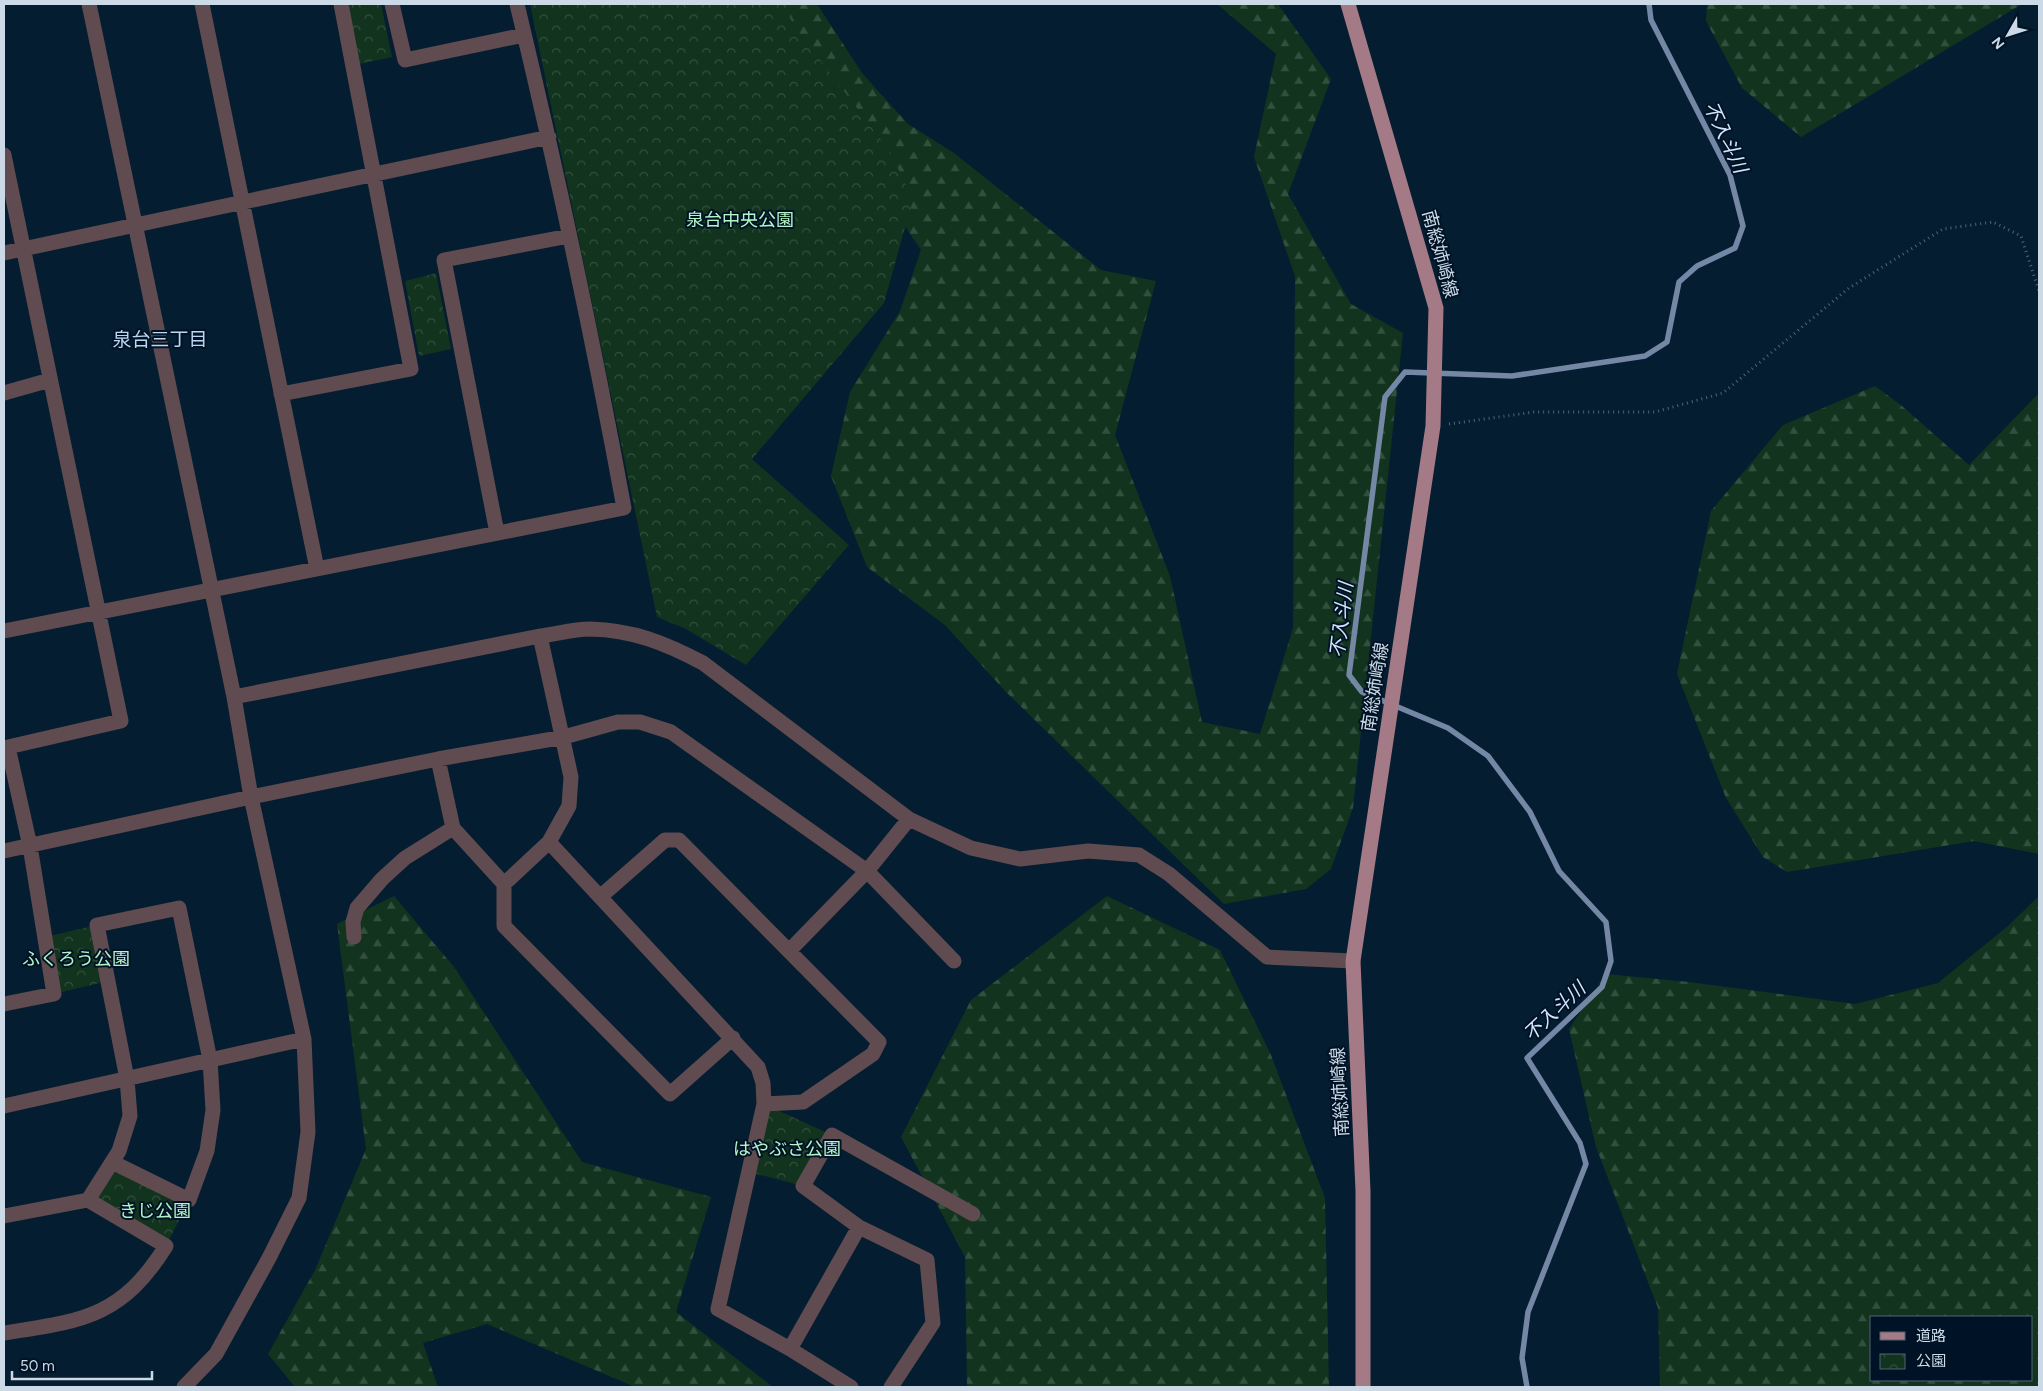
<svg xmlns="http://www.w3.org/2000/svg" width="2043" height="1391" font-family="Figtree,'Noto Sans JP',sans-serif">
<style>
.forest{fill:url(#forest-firs);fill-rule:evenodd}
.park{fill:url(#park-crowns)}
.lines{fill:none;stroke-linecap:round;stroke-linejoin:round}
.stream{stroke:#7487a4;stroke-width:5.5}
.path{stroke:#516576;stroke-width:3;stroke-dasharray:1 4;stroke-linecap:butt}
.minor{stroke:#5f4b50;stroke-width:15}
.major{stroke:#a37a85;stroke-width:15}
.labels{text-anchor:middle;stroke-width:4;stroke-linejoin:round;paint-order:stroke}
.park-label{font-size:18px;fill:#b3f5c5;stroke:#001326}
.street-label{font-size:18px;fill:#ccdae7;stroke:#001326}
.water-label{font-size:19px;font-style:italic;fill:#d6e5fd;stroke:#001326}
.neighbourhood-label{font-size:19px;fill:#b9d5f0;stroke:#001326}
</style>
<defs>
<pattern id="forest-firs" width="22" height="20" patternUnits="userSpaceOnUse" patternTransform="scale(1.25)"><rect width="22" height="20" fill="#12331e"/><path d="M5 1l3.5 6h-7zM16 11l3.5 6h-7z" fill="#33503f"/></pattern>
<pattern id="park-crowns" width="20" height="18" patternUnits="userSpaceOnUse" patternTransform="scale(1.25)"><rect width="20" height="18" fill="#12331e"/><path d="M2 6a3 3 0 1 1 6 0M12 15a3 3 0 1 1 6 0" fill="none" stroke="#33503f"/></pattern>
</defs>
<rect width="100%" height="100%" fill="#051d30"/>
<path class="forest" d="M756 4H817L862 73 908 124 954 153 1101 270 1156 281 1115 435 1170 576 1202 722 1260 734 1293 628 1295 276 1254 157 1276 54 1217 4H1278L1331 79 1288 194 1351 304 1403 333 1353 808 1331 869 1306 889 1224 904 1006 692 945 625 867 567 831 476 850 392 900 311 921 250Z
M1707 4H2022L1801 137 1742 88 1706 21Z
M1875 386 1902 406 1969 465 2039 393V854L1974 841 1787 872 1763 857 1726 798 1677 674 1711 511 1783 425Z
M394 896 454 967 582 1162 711 1197 676 1312 773 1387H635L487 1324 423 1343 438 1387H295L268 1354 315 1270 366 1149 337 924Z
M1107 896 1220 950 1271 1055 1325 1198 1329 1387H967L965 1257 901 1137 971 1000Z
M2039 896V1387H1660L1658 1308 1596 1147 1569 1029 1606 974 1689 982 1855 1004 1938 983 2008 926ZM2032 1317V1380H1872V1317Z"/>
<path class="park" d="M347 4H381L392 57 359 64Z
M530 4H787L792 23 889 150 913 199 884 303 752 459 849 545 746 665 686 629 657 617Z
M436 273 451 349 419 356 405 281Z
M97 925 108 981 54 994 45 937Z
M764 1104 832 1135 803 1186 749 1172Z
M112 1162 189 1200 166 1246 88 1200Z"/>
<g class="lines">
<path class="stream" d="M1527 1387 1522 1358 1528 1312 1586 1164 1580 1143 1527 1058 1602 987 1611 961 1606 922 1559 871 1530 812 1488 756 1448 728 1362 692 1349 675 1385 397 1405 372 1512 376 1645 356 1667 342 1679 282 1697 266 1735 248 1743 226 1730 175 1651 20 1649 4"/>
<path class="path" d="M1449 424 1534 412H1655L1723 393 1849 288 1943 229 1993 222 2021 236 2039 291"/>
<path class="minor" d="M89 4 234 697 251 797 304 1039 308 1132 299 1198 269 1258 216 1354 184 1387
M202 4 317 569
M392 4 405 60 524 35
M4 155 121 721 8 747 30 846 54 994 4 1004
M4 253 549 137
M4 393 50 380
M281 394 411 369 341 4
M497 533 444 260 569 236
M4 631 624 508C593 339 557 171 517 4
M234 697 540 636C556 634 574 629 590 629 633 630 665 643 703 663L909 819 971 848 1020 859 1088 851 1139 855 1169 874 1267 957 1353 961
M438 759 453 828 504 884V926L670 1094 733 1038
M549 842 758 1067 763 1083 764 1104 718 1309 790 1349 851 1387
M4 851 251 797 438 759 564 737 618 722H640L671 732 867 871 954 961
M504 884 549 842 569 806 571 777 540 636
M600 897 665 840H679L879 1042 873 1054 803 1102 764 1104
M354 937 353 922 357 908 382 879 405 858 453 828
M790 950 867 871 909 819
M4 1106 304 1039
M88 1200 119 1151 130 1116 127 1079 97 925 179 908 210 1060 213 1110 207 1151 189 1200 112 1162
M4 1216 88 1200 166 1246C121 1318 81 1321 4 1333
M790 1349 859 1227
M891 1387 933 1323 927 1260 859 1227 803 1186 832 1135 973 1214"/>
<path class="major" d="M1348 4 1436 308 1433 426 1353 961 1363 1191V1387"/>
</g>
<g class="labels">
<g class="park-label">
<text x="740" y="226">泉台中央公園</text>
<text x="76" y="965">ふくろう公園</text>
<text x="787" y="1155">はやぶさ公園</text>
<text x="155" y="1217">きじ公園</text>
</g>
<g class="street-label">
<text transform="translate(1440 254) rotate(75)" y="6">南総姉崎線</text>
<text transform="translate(1375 687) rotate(-81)" y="6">南総姉崎線</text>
<text transform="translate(1340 1092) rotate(-93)" y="6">南総姉崎線</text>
</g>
<g class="water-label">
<text transform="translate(1726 137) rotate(65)" y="7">不入斗川</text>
<text transform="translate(1341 620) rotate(-83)" y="7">不入斗川</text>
<text transform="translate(1554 1011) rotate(-43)" y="7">不入斗川</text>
</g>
<g class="neighbourhood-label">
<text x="160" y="346">泉台三丁目</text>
</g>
</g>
<rect width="2043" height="1391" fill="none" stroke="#ccdae7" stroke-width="10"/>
<rect x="1870" y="1316" width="162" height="65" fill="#001326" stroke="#526373"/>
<rect x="1880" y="1332" width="25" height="8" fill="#a37a85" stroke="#526373"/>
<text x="1916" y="1341" font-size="15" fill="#ccdae7">道路</text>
<rect x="1880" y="1354" width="25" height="15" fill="url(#park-crowns)" stroke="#526373"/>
<text x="1916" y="1366" font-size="15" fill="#ccdae7">公園</text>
<g transform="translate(2008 35) rotate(231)" stroke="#001326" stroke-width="4" paint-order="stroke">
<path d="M0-4L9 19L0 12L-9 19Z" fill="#ccdae7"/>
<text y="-8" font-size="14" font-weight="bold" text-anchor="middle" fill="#ccdae7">N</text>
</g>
<path d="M12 1371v8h140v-8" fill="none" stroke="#ccdae7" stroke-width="2.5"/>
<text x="20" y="1371" font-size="15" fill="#ccdae7" stroke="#001326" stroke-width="4" paint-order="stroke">50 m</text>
</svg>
